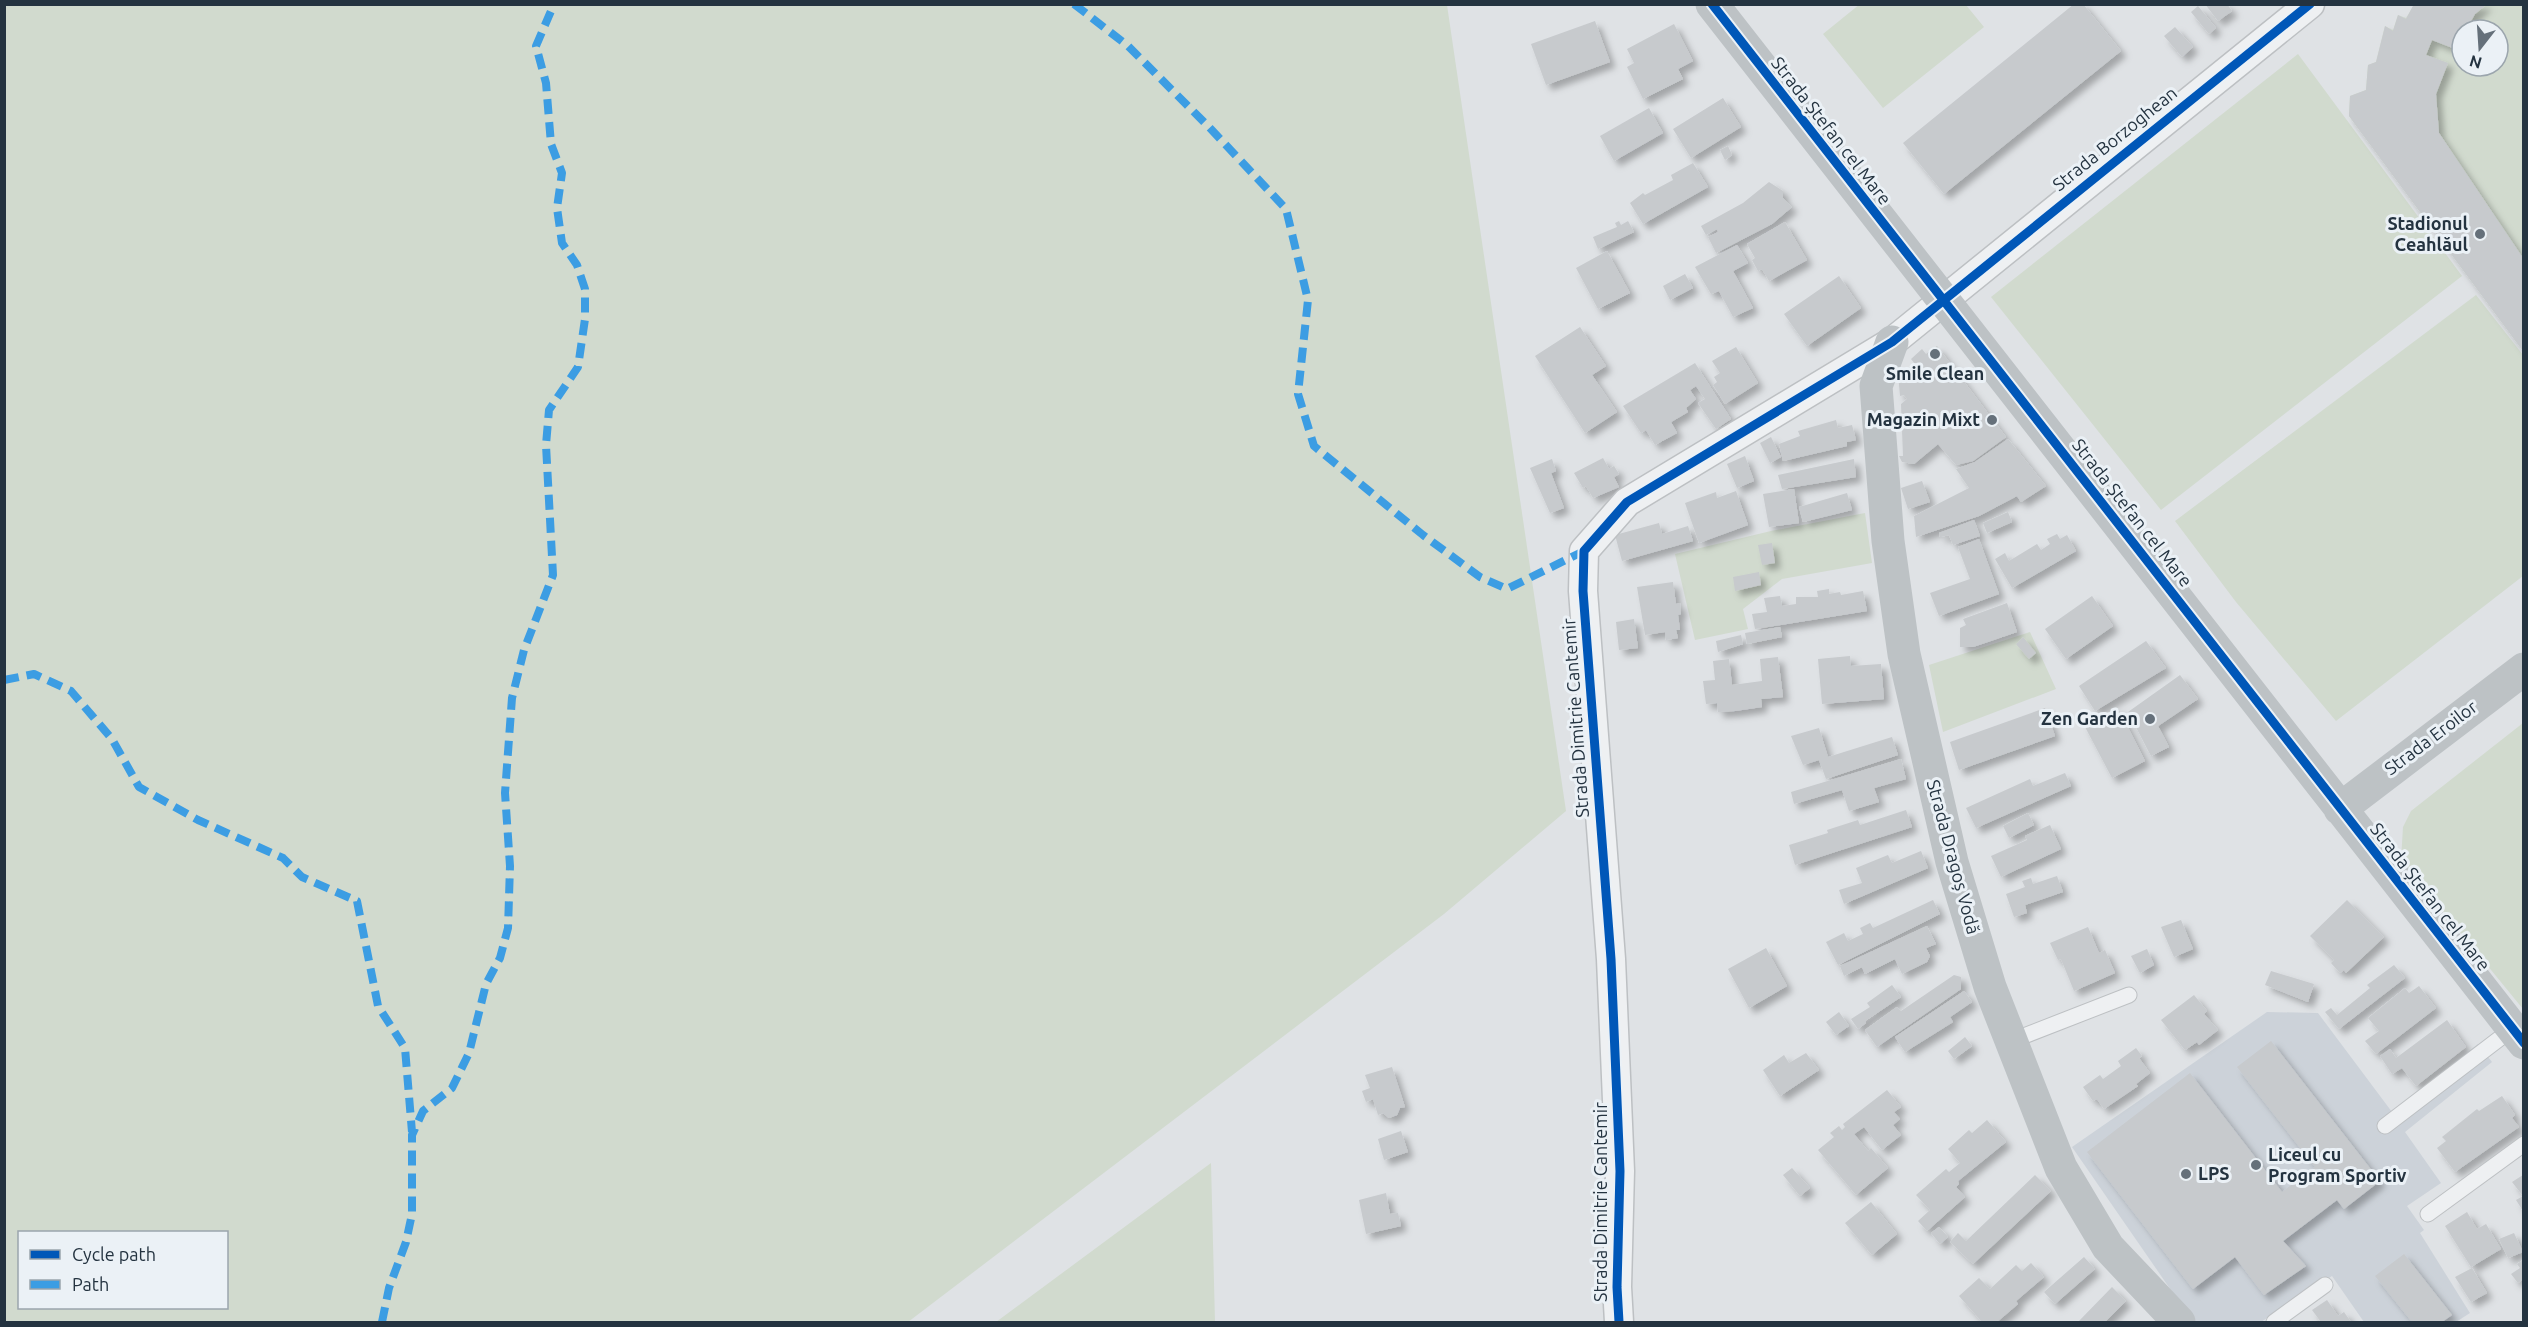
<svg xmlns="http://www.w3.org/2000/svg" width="2528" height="1327" font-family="Ubuntu,sans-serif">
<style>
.built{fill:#ccd2d9}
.green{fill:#d1dace;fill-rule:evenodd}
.building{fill:#c7cacd;filter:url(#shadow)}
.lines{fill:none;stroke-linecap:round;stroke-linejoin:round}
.lane-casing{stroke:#bdc0c3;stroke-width:17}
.street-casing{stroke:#bdc0c3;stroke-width:31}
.lane{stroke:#eef0f2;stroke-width:15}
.street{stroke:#eef0f2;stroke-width:28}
.secondary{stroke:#bdc2c5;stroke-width:33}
.quiet{stroke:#3c9de3;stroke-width:8;stroke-dasharray:15 8;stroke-linecap:butt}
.cycleway-casing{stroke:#ebf1f6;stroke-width:13}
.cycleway{stroke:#0057b8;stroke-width:9}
.poi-dot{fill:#65707a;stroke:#ebf1f6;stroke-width:2}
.labels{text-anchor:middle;stroke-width:6;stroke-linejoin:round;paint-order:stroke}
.street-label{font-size:18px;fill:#243340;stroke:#ebf1f6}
.poi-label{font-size:18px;font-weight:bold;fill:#243340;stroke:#ebf1f6;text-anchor:end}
</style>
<defs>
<filter id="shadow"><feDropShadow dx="5.5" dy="5.5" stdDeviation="3" flood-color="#0004"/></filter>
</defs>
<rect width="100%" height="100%" fill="#dfe2e5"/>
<path class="built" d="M2267 1012 2318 1013 2392 1112 2478 1044 2492 1062 2405 1132 2441 1183 2407 1206 2424 1230 2420 1233 2470 1313 2456 1322H2364L2332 1276 2261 1322H2193L2072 1147Z"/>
<path class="green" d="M5 4 1447 5 1566 811 1444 914 908 1322H5ZM20 1232H226V1308H20Z
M1860 4 1966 5 1984 27 1883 108 1823 34Z
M2414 5H2523V351L2349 116 2350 96 2366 90 2368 65 2376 62 2385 26 2393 30 2398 15 2406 18ZM2462 30H2498V66H2462Z
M2298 54 2462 276 2161 510 1991 297Z
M2476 295 2523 355V576L2336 721 2236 602 2175 521Z
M1865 513 1872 563 1782 579 1743 609 1748 629 1695 640 1675 554 1771 531Z
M2030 632 2056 689 1943 732 1929 665Z
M2523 723V1009L2401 860 2403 827 2411 811Z
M1211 1163 1215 1322H996Z"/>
<path class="building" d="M2074 4H2083L2121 51 1944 194 1903 143Z
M2205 4H2227L2232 11 2218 21Z
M2414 4H2487L2475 14 2466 30H2462V37L2455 49 2432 40 2426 55 2448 63 2436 94 2439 133 2523 258V351L2349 116 2350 96 2366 90 2368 65 2376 62 2385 26 2393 31 2398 15 2406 19Z
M2198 6 2216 28 2209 34 2191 12Z
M1595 21 1610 62 1546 85 1531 44Z
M1674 24 1693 61 1678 69 1683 79 1643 99 1627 67 1634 63 1627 49Z
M2175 27 2193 47 2182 57 2164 36Z
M1723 98 1741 127 1691 158 1673 129Z
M1649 108 1663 133 1614 161 1600 136Z
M1728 146 1732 155 1725 160 1720 150Z
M1693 163 1708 187 1643 224 1630 203 1643 193 1645 195 1673 180 1671 175Z
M1769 182 1783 191V198L1792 207 1772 224 1716 253 1708 237 1718 232 1717 229 1706 235 1701 226 1743 203Z
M1619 221 1621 225 1628 221 1634 232 1598 249 1593 237 1617 227 1615 223Z
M1785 222 1807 260 1769 281 1762 269 1758 271 1752 260 1755 258 1747 244Z
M1737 245 1748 263 1733 271 1753 308 1733 317 1719 291 1711 294 1695 267Z
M1607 251 1630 293 1598 309 1576 268Z
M1685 274 1693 288 1670 300 1663 286Z
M1839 276 1861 308 1807 346 1784 314Z
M1580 327 1606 366 1592 375 1617 412 1585 433 1535 356Z
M1937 346 2006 437 1973 461 1956 465 1938 444 1914 464 1902 462 1899 456H1903L1901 404 1907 399 1904 395 1900 396 1898 374 1915 364 1911 359 1922 349 1926 354Z
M1736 347 1758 383 1725 404 1713 385 1717 382 1714 377 1720 373 1712 361Z
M1695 363 1731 419 1716 429 1698 403 1705 399 1696 386 1690 390 1696 399 1686 408 1688 412 1671 422 1677 433 1655 445 1646 430 1641 433 1623 406Z
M1836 420 1838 428 1852 425 1856 440 1847 442V446L1783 461 1779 444 1800 436 1798 431Z
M1771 437 1781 457 1770 463 1760 443Z
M2008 439 2046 486 2021 502 2017 496 1979 516 1916 537 1914 516 1969 488 1956 469 1975 462Z
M1745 456 1754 481 1737 488 1727 464Z
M1603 458 1609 469 1614 466 1619 474 1614 477 1619 487 1593 498 1586 486 1583 488 1574 473Z
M1552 459 1556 471 1551 473 1564 508 1550 513 1530 468Z
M1854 459 1856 477 1782 489 1778 475Z
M1922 481 1930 502 1908 509 1901 488Z
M1794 489 1799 523 1769 527 1763 494Z
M1736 491 1748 525 1699 543 1685 503 1716 492 1717 498Z
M1847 493 1852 510 1803 522 1799 507Z
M2008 512 2012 522 1987 533 1983 523Z
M1974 520 1980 536 1953 545 1949 535 1940 537 1939 533Z
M1659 523 1662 534 1688 526 1693 541 1622 561 1615 535Z
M2057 534 2060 539 2067 535 2076 551 2012 588 1995 559 2005 553 2009 561 2037 544 2041 550 2050 544 2047 539Z
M1979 539 1999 594 1939 616 1930 593 1970 579 1958 547Z
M1772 543 1775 563 1762 565 1758 545Z
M1759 572 1761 585 1735 591 1733 577Z
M1673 582 1676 604 1680 603 1681 614 1678 615 1680 630H1676L1678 638 1666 640 1665 632 1645 635 1637 587Z
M1829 589V594L1840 592 1841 595 1863 591 1867 611 1755 629 1752 614 1767 612 1764 598 1780 596 1782 606 1796 604V597H1818L1817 591Z
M2092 596 2113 626 2066 659 2045 629Z
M2007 603 2017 632 1973 647H1960V628L1966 625 1963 619Z
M1634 619 1638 648 1619 650 1616 622Z
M1780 627 1782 637 1747 644 1745 633Z
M1741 635 1743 644 1718 652 1716 641Z
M2023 637 2036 653 2029 659 2016 644Z
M2146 641 2166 668 2095 711 2079 686Z
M1850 656 1851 666 1881 664 1884 699 1822 704 1818 659Z
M1778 657 1783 697 1761 699 1762 707 1735 711 1718 712 1717 703 1706 704 1703 681 1715 680 1713 661 1729 659 1732 685 1762 681 1760 659Z
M2180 675 2198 699 2158 726 2169 747 2151 756 2128 712Z
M2045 708 2055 736 1959 770 1950 742Z
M2118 708 2145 761 2112 778 2084 725Z
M1819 728 1828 757 1892 737 1898 755 1826 779 1819 760 1803 765 1791 736Z
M1901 759 1906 779 1874 788 1879 802 1849 811 1842 790 1794 804 1791 792Z
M2065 773 2071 786 1976 828 1966 808 2030 779 2033 786Z
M1906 810 1912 827 1795 865 1789 845 1828 833 1827 830 1858 820 1860 825Z
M2028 813 2034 825 2009 838 2003 826Z
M2050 825 2061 849 2001 877 1991 856 2027 840 2025 836Z
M1921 851 1928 868 1844 904 1839 890 1862 883 1856 868 1888 855 1892 863Z
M2057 876 2063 892 2025 905 2027 913 2014 917 2006 894 2025 887 2022 881 2031 878 2033 884Z
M1933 900 1940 914 1838 965 1826 942 1844 933 1848 941 1863 934 1860 928 1870 923 1873 928Z
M2347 900 2384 937 2346 973 2344 970 2340 973 2331 963 2334 960 2310 936Z
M2181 920 2193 949 2174 957 2161 927Z
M1927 926 1936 944 1926 948 1930 956 1927 962 1902 974 1895 959 1865 974 1862 967 1844 976 1840 966Z
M2088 927 2099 953 2105 950 2115 973 2074 991 2061 959 2058 960 2050 943Z
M1766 948 1787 986 1749 1008 1728 969Z
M2147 949 2154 965 2140 973 2131 956Z
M2394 965 2405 978 2339 1029 2325 1012 2331 1008 2337 1015 2370 988 2367 985Z
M2271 971 2314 984 2308 1002 2265 985Z
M1954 975 1961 977V989L1877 1047 1865 1030 1897 1007 1901 1011Z
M1892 985 1901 997 1865 1021 1866 1023 1858 1029 1851 1019 1870 1007 1867 1003Z
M2419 986 2436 1008 2376 1054 2365 1041 2379 1031 2368 1018 2405 988 2409 993Z
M1964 991 1972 1002 1950 1017 1953 1022 1905 1052 1895 1037Z
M2194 995 2207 1011 2204 1014 2218 1030 2199 1045 2197 1042 2185 1050 2161 1020Z
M1839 1012 1849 1026 1836 1035 1826 1022Z
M2447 1020 2466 1047 2416 1086 2402 1068 2392 1074 2380 1056 2390 1049 2396 1058Z
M1965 1037 1972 1046 1954 1059 1948 1051Z
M2271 1041 2380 1181 2344 1209 2337 1200 2283 1241 2306 1266 2264 1295 2235 1257 2193 1289 2087 1152 2190 1073 2282 1192 2315 1167 2237 1067Z
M2136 1048 2142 1056 2139 1058 2150 1073 2136 1084 2138 1086 2104 1109 2097 1099 2093 1101 2083 1087 2100 1075 2103 1079 2121 1066 2118 1061Z
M1806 1053 1819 1070 1780 1096 1763 1070 1784 1055 1789 1063Z
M1392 1067 1405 1107 1400 1108 1397 1115 1389 1118 1383 1113 1378 1115 1373 1099 1366 1102 1362 1091 1370 1088 1365 1075Z
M1887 1090 1901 1107 1894 1112 1900 1119 1893 1125 1901 1135 1882 1150 1864 1127 1854 1134 1868 1151 1871 1148 1888 1168 1856 1195 1818 1150 1834 1137 1830 1133 1839 1126 1842 1130 1845 1127 1843 1124Z
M2502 1096 2515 1115 2512 1118 2519 1127 2455 1172 2437 1148 2446 1141 2442 1137 2477 1109 2479 1111Z
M1987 1120 2006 1142 1958 1181 1959 1184 1956 1187 1965 1197 1927 1231 1918 1221 1930 1210 1916 1195 1946 1169 1949 1172 1960 1163 1948 1149 1969 1130 1972 1133Z
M1401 1131 1408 1152 1384 1160 1378 1139Z
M1792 1168 1810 1188 1800 1196 1783 1175Z
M2035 1175 2051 1191 1973 1264 1950 1242 1958 1233 1966 1241Z
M2523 1175V1211L2516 1200 2523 1196 2512 1182Z
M1386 1193 1390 1214 1398 1213 1401 1226 1366 1234 1359 1200Z
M1871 1202 1897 1234 1872 1255 1845 1223Z
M2467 1212 2477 1229 2486 1224 2501 1249 2471 1267 2445 1226Z
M1939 1227 1948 1237 1940 1244 1931 1233Z
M2514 1233 2523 1252 2508 1258 2499 1239Z
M2404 1254 2452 1315 2442 1322H2412L2375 1276Z
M2084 1257 2095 1269 2055 1304 2044 1292Z
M2523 1260V1279L2518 1283 2511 1274 2520 1268 2517 1264Z
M2031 1263 2044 1277 2016 1301 2018 1304 1997 1322H1982L1959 1296 1979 1278 1990 1289 2016 1265 2022 1271Z
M2472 1268 2487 1293 2471 1302 2455 1277Z
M2112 1287 2126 1301 2105 1322H2078Z
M2327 1300 2338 1316 2344 1312 2351 1322H2321L2312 1310Z"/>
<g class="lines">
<defs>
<path id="lane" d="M2011 1041 2129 995
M2385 1126 2512 1029
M2428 1214 2524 1144
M2274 1322 2325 1285"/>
<path id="street" d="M1619 1322 1617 1287 1620 1171 1611 959 1583 591 1584 551 1627 502 1892 342 2310 4"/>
</defs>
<use href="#lane" class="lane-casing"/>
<use href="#street" class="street-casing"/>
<use href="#lane" class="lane"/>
<use href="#street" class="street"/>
<path class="secondary" d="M1712 4 2524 1043
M1892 342 1876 386 1888 541 1904 654 1952 862 1990 987 2061 1168 2108 1247 2179 1322
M2340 809 2524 669"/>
<path class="quiet" d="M1074 4 1128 46 1208 126 1286 209 1308 300 1298 394 1314 446 1423 535 1480 577 1507 589 1584 551
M4 680 34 674 71 691 112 739 139 787 198 820 283 858 302 877 357 901 378 1006 405 1048 412 1132
M382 1322 389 1288 406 1242 412 1214V1135L423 1111 452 1088 469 1053 486 984 500 958 508 928 510 866 505 793 512 698 524 650 553 575 546 445 549 410 578 367 585 319V289L577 265 562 243 557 208 562 173 551 144 546 83 536 46 554 4"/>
<defs>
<path id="cycleway" d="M1712 4 2524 1043
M1619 1322 1617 1287 1620 1171 1611 959 1583 591 1584 551 1627 502 1892 342 2310 4"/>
</defs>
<use href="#cycleway" class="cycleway-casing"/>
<use href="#cycleway" class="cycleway"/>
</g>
<g class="poi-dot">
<circle cx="2480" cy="234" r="6"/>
<circle cx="1935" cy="354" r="6"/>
<circle cx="1992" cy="420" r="6"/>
<circle cx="2150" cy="719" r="6"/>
<circle cx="2256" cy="1165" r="6"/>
<circle cx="2186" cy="1174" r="6"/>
</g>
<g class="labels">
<g class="street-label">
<text transform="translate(1831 131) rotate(52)" y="6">Strada Ștefan cel Mare</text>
<text transform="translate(2115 139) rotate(-39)" y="6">Strada Borzoghean</text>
<text transform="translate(2132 513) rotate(52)" y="6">Strada Ștefan cel Mare</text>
<text transform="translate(1576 718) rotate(-94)" y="6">Strada Dimitrie Cantemir</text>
<text transform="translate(2431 738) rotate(-37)" y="6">Strada Eroilor</text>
<text transform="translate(1953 857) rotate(75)" y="6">Strada Dragoș Vodă</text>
<text transform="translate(2430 897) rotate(52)" y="6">Strada Ștefan cel Mare</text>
<text transform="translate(1601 1202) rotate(-90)" y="6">Strada Dimitrie Cantemir</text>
</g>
<g class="poi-label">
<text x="2468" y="230">Stadionul<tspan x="2468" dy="21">Ceahlăul</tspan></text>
<text x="1935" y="380" text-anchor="middle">Smile Clean</text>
<text x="1980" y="426">Magazin Mixt</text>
<text x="2138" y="725">Zen Garden</text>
<text x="2268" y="1161" text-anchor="start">Liceul cu<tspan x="2268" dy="21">Program Sportiv</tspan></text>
<text x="2198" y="1180" text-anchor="start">LPS</text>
</g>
</g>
<rect width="2528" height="1327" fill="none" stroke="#243340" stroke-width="12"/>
<rect x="18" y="1231" width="210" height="78" fill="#ebf1f6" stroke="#9ba5ad" stroke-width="1.5"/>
<rect x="30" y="1250" width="30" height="9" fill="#0057b8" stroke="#9ba5ad" stroke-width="1.5"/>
<text x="72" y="1261" font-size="18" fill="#243340">Cycle path</text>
<rect x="30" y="1280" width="30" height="9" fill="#3c9de3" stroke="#9ba5ad" stroke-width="1.5"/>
<text x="72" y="1291" font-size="18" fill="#243340">Path</text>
<g transform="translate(2480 48) rotate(197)"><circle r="28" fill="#ebf1f6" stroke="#9ba5ad" stroke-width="1.5"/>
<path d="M0-4.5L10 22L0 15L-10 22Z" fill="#65707a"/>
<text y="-9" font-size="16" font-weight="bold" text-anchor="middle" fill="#243340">N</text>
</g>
</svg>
